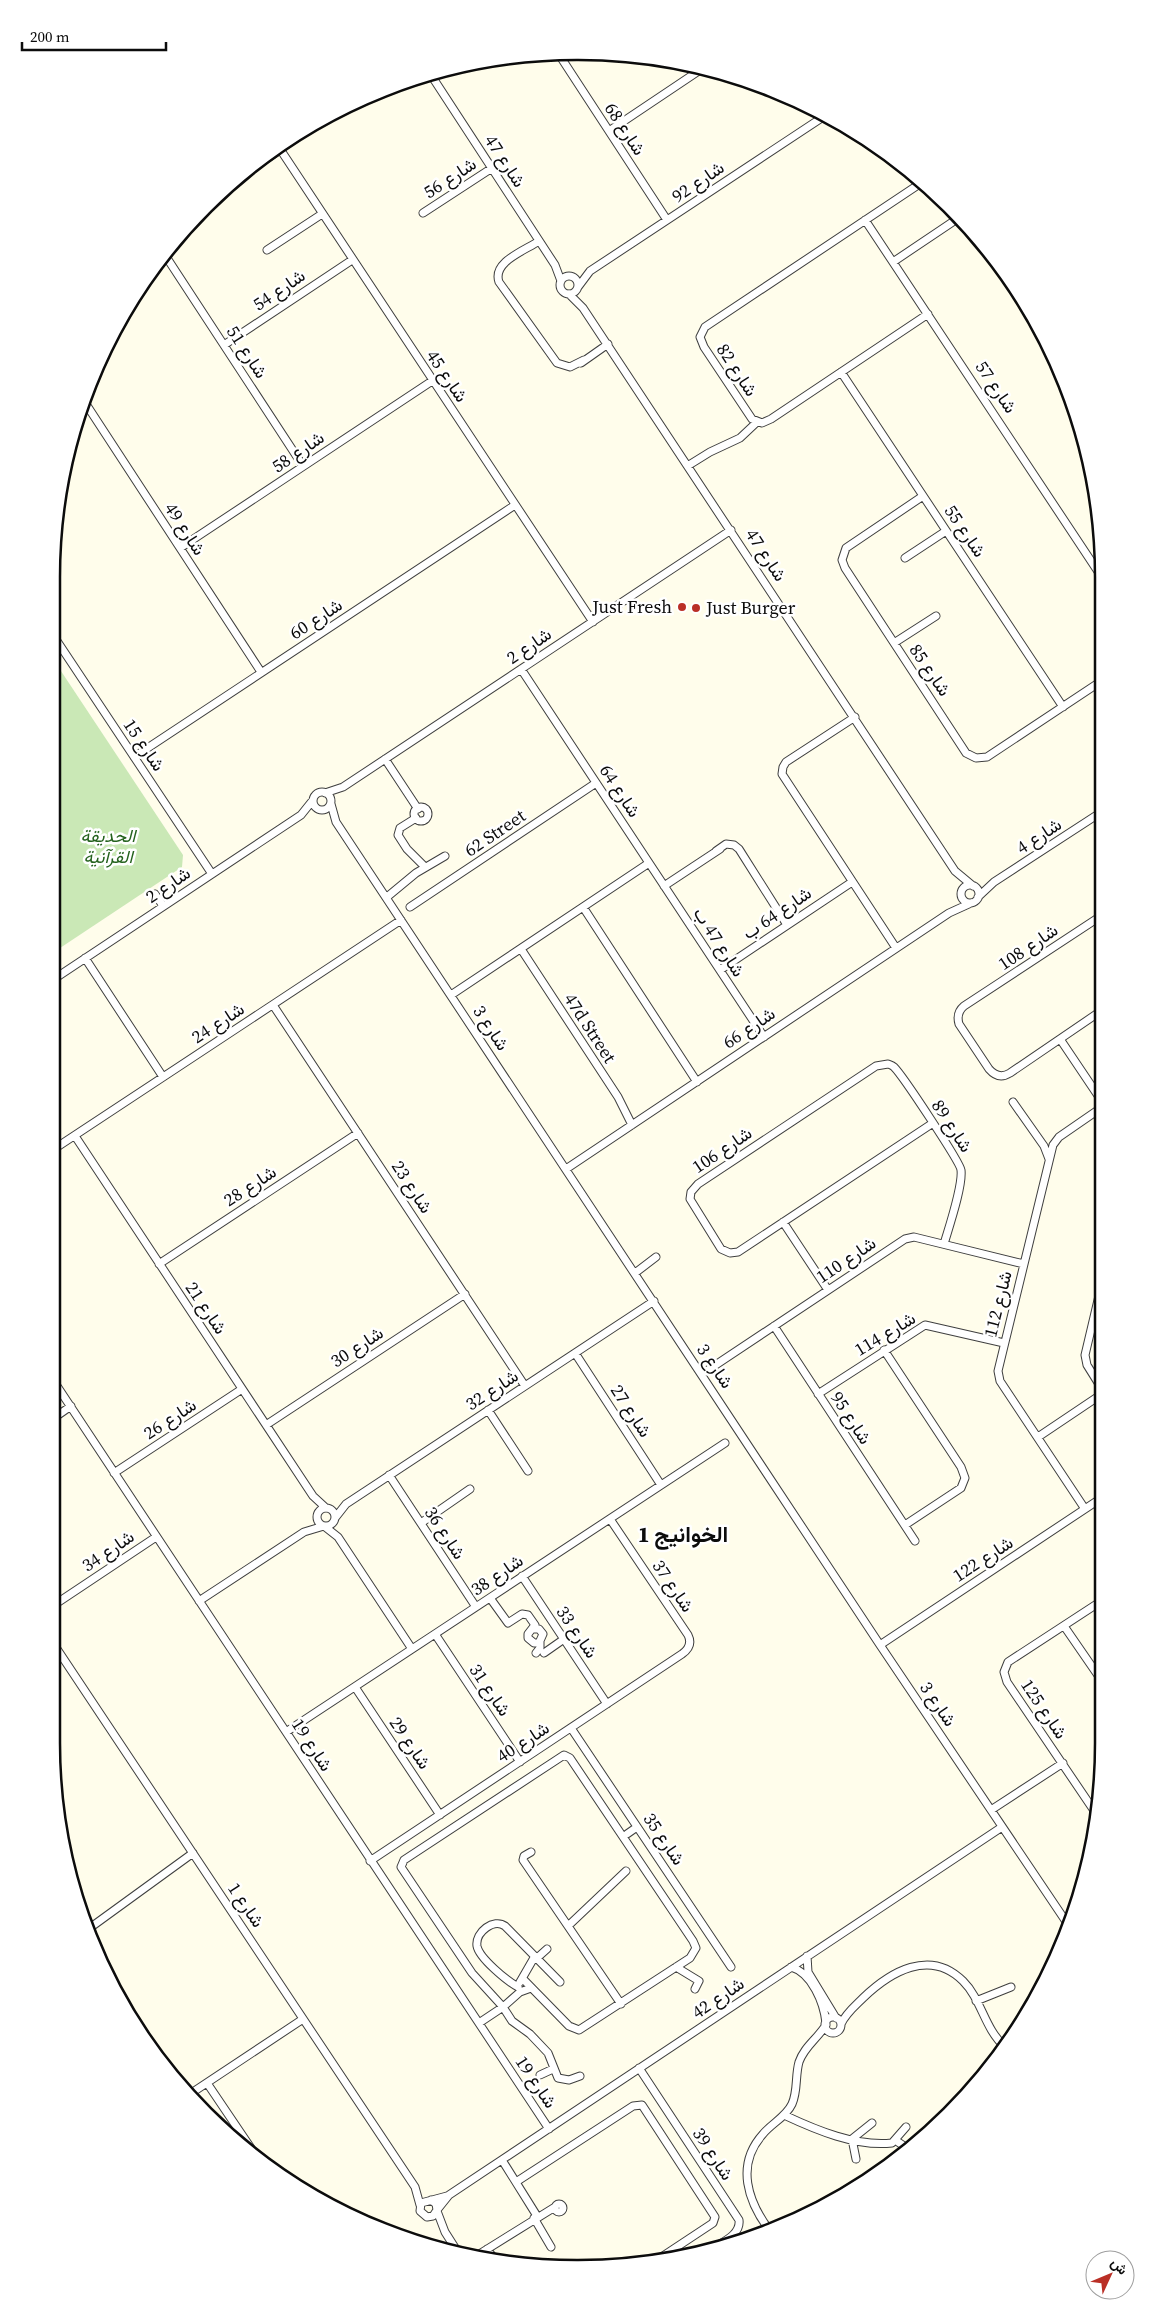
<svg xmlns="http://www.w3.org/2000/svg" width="1155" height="2320" font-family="'Source Serif 4',Vazirmatn,serif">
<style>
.green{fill:#cae8b6}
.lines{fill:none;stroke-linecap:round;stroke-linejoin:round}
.minor-casing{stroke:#3f3f3f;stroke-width:9}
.minor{stroke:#fff;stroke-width:7}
.poi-dot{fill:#ba2f26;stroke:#fff;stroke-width:2}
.labels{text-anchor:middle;stroke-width:5;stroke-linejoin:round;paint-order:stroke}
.street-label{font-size:18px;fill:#0c0c0c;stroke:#fff}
.poi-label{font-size:18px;fill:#0c0c0c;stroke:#fff;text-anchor:end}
.park-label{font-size:18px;font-style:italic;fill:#24621d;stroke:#fff}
.district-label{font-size:22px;font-weight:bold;fill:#0c0c0c;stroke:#fff}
.rim{fill:none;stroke:#0c0c0c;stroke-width:2.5}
</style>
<rect width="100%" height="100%" fill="#fffdeb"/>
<path class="green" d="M51 656 183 855 182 867 51 954Z"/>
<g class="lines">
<defs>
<path id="minor" d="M558 53 667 220
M431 75 555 265 561 281
M609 131 703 68
M278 146 593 622
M242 175 280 150
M921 183 705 327 700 337 704 347 752 419 762 423 771 419 928 314
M423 213 492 168
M865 220 1099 573
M539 241C524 251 492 262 499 282L557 363 570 367 584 360
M267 250 322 214
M165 255 303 466
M893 262 957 219
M560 285a9 9 0 1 1 18 0a9 9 0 1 1-18 0Z
M578 287 590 271 823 117
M569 294 583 308 955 871 973 886
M224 345 352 260
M581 363 608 344
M841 372 1063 707
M84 401 261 672
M689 465 710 452 740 438 757 422
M923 496 846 548 842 560 845 568 966 753 976 758 987 757 1100 682
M180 548 432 381
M905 558 946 531
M51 632 212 874
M894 643 936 616
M521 669 764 1037
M855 717 786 762 783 767 782 774 896 948
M134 757 515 505
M385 759 418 809
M313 801a9 9 0 1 1 18 0a9 9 0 1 1-18 0Z
M325 793 343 787 731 530
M331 804 336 822 880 1645 1069 1926
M414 814a7 7 0 1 1 14 0a7 7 0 1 1-14 0Z
M416 818 400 828 398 835 407 849 425 867
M716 851 726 844 734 845 739 849 787 925
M961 894a9 9 0 1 1 18 0a9 9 0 1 1-18 0Z
M664 886 720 849
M155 894 163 906
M387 897 416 873 445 856
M978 897 994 882 1100 813
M410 907 596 783
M583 907 697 1082
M1101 916 964 1006C958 1011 957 1017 959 1024L989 1069C995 1076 1002 1078 1010 1073L1101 1011
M521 949 618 1097 632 1125
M85 958 163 1077
M720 970 852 882
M51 981 301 815 313 800
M451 995 649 863
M273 1005 525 1386
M1060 1039 1101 1100
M1013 1102 1044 1146 1049 1159
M933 1123 738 1252 730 1253 721 1249 690 1199 691 1192 698 1184 876 1066 888 1064C891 1065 892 1065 894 1067 903 1076 960 1162 961 1170 963 1186 949 1227 944 1244
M75 1136 313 1496 326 1508
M51 1151 401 920
M566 1169 949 913 971 903
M783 1222 828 1290
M159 1264 358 1133
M635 1273 656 1257
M1102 1283 1085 1355 1087 1365 1102 1389
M774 1326 915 1541
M884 1350 961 1467 965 1478 961 1488 905 1525
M575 1353 661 1485
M702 1374 905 1239 914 1237 1024 1264
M51 1377 549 2129
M818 1394 925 1325 1004 1343
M488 1410 528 1471
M51 1420 71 1406
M266 1425 465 1294
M1038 1437 1102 1394
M114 1473 242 1389
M389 1475 476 1607
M317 1517a9 9 0 1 1 18 0a9 9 0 1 1-18 0Z
M1085 1509 1000 1381 998 1371 1053 1145 1059 1137 1101 1108
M335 1518 346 1504 654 1301
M421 1523 470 1489
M324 1526 338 1537 412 1649
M522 1576 607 1704
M490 1598 508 1623 522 1614 528 1615 535 1625 528 1634V1638L534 1643H539L543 1634 539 1629H534
M199 1601 304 1532 324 1526
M51 1607 156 1537
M1064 1626 1104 1684
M435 1634 520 1762
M51 1640 415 2187 420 2205
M880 1645 1103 1497
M536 1653 540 1648V1642
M544 1653 564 1639
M355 1687 440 1815
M571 1728 731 1967
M286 1732 725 1443
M991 1810 1063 1763
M1097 1815 1007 1682 1004 1672 1008 1662 1103 1600
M627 1834 637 1827
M531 1852 524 1856 523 1860 621 2004
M370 1861 682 1654C689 1649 692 1643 688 1635L610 1519
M568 1926 626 1871
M87 1930 193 1853
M807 1956 808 1972 836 2018
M537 1958 547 1949
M676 1967 699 1981 695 1989
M791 1967C812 1973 824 2003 826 2023
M523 1979 569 2026 579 2030 690 1958 696 1948 693 1941 570 1758 564 1755 404 1860 401 1867 472 1973 503 2007 512 2021 530 2034 548 2053 558 2078 569 2080 580 2076
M520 1982 535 1956
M518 1987C507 1981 479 1958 477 1946 475 1932 494 1918 505 1926L560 1982
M976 2001 1011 1987
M825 2025a8 8 0 1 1 16 0a8 8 0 1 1-16 0Z
M479 2023 503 2007 520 1992 531 1988
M841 2024C846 2013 855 2006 863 1998 890 1972 930 1948 963 1981 982 2000 984 2028 1005 2047
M639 2068 739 2220C741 2235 722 2242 712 2249
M540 2075 553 2069
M207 2083 257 2157
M190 2094 303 2019
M784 2115C816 2130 856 2147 892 2143L906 2127
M895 2140 904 2146
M856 2159 852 2139 872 2123
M502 2160 537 2216
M516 2182 633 2106 642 2105 715 2217 713 2223 654 2262
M431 2200 436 2204 437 2210 433 2216 427 2217 420 2211 421 2203 447 2196
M555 2208a4 4 0 1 1 8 0a4 4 0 1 1-8 0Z
M437 2210 449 2195 1002 1827
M437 2211 445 2232 459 2254
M534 2218 551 2247
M770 2231C748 2202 735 2165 763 2134 772 2123 786 2117 792 2104 798 2091 795 2076 799 2062 804 2047 817 2039 826 2025
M750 2237 751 2239
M487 2249 496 2261
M473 2258 555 2207"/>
</defs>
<use href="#minor" class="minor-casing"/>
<use href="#minor" class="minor"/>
</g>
<g class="poi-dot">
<circle cx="682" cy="607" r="5"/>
<circle cx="696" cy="608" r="5"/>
</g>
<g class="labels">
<g class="street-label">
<text transform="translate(625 129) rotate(57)" y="6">شارع 68</text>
<text transform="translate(505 161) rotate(57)" y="6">شارع 47</text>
<text transform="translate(450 178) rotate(-33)" y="6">شارع 56</text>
<text transform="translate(698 182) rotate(-34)" y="6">شارع 92</text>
<text transform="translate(279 290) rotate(-34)" y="6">شارع 54</text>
<text transform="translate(247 352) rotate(57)" y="6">شارع 51</text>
<text transform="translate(737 370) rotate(57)" y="6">شارع 82</text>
<text transform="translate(447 376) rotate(56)" y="6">شارع 45</text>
<text transform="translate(996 387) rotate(56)" y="6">شارع 57</text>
<text transform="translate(298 452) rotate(-34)" y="6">شارع 58</text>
<text transform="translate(185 529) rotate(57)" y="6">شارع 49</text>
<text transform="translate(965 531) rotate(56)" y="6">شارع 55</text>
<text transform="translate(766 555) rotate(57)" y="6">شارع 47</text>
<text transform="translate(316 619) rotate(-33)" y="6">شارع 60</text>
<text transform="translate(529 646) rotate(-34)" y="6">شارع 2</text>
<text transform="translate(930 670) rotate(56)" y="6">شارع 85</text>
<text transform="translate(144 745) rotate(56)" y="6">شارع 15</text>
<text transform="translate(620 791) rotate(57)" y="6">شارع 64</text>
<text transform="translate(495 833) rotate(-34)" y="6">62 Street</text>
<text transform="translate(1039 836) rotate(-33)" y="6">شارع 4</text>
<text transform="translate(168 885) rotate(-34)" y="6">شارع 2</text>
<text transform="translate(777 913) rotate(-34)" y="6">شارع 64 ب</text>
<text transform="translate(719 942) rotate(57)" y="6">شارع 47 ب</text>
<text transform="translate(1028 947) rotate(-34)" y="6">شارع 108</text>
<text transform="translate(218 1023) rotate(-33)" y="6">شارع 24</text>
<text transform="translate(491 1028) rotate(57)" y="6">شارع 3</text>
<text transform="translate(590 1028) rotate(57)" y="6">47d Street</text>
<text transform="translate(749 1028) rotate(-34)" y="6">شارع 66</text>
<text transform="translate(952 1126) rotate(57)" y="6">شارع 89</text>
<text transform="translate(722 1150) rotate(-34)" y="6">شارع 106</text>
<text transform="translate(250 1186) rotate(-33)" y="6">شارع 28</text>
<text transform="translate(412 1187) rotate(57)" y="6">شارع 23</text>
<text transform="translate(846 1260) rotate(-34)" y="6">شارع 110</text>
<text transform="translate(998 1304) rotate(-76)" y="6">شارع 112</text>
<text transform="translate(206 1308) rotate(56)" y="6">شارع 21</text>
<text transform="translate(885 1334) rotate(-31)" y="6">شارع 114</text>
<text transform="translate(357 1347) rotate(-33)" y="6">شارع 30</text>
<text transform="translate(715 1366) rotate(56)" y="6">شارع 3</text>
<text transform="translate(492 1390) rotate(-33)" y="6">شارع 32</text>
<text transform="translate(631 1411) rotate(57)" y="6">شارع 27</text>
<text transform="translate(851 1418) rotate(57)" y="6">شارع 95</text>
<text transform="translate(170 1419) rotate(-33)" y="6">شارع 26</text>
<text transform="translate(445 1533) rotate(57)" y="6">شارع 36</text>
<text transform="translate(108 1551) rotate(-34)" y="6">شارع 34</text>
<text transform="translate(983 1559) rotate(-33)" y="6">شارع 122</text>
<text transform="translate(497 1575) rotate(-34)" y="6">شارع 38</text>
<text transform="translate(673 1586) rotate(56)" y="6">شارع 37</text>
<text transform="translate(577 1632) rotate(56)" y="6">شارع 33</text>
<text transform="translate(490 1690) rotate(56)" y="6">شارع 31</text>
<text transform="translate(938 1704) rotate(56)" y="6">شارع 3</text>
<text transform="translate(1044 1709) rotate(56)" y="6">شارع 125</text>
<text transform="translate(523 1742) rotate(-33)" y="6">شارع 40</text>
<text transform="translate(410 1743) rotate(56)" y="6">شارع 29</text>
<text transform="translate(312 1745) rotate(57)" y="6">شارع 19</text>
<text transform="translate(664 1839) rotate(56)" y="6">شارع 35</text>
<text transform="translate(246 1905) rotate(56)" y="6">شارع 1</text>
<text transform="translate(718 1998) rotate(-34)" y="6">شارع 42</text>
<text transform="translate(536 2082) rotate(56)" y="6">شارع 19</text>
<text transform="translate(713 2154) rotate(57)" y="6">شارع 39</text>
</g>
<g class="poi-label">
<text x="672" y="613">Just Fresh</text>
<text x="706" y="614" text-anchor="start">Just Burger</text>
</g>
<g class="park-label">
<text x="108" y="842">الحديقة<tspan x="108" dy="21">القرآنية</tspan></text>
</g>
<g class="district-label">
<text x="683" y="1542">الخوانيج 1</text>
</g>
</g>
<path d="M0 0H1155V2320H0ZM577 60H578A517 517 0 0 1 1095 577V1743A517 517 0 0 1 578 2260H577A517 517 0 0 1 60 1743V577A517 517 0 0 1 577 60Z" fill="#fff" fill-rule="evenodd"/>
<path class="rim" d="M577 60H578A517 517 0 0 1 1095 577V1743A517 517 0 0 1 578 2260H577A517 517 0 0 1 60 1743V577A517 517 0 0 1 577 60Z"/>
<g transform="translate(1110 2275) rotate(46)"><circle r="24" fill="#ffffff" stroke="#9e9e9e"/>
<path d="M0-4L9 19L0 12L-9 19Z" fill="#ba2f26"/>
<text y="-8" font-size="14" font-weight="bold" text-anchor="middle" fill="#0c0c0c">ش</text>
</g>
<path d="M22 42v8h144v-8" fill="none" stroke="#0c0c0c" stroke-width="2.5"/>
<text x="30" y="42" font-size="15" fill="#0c0c0c" stroke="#ffffff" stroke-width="4" paint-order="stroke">200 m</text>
</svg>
